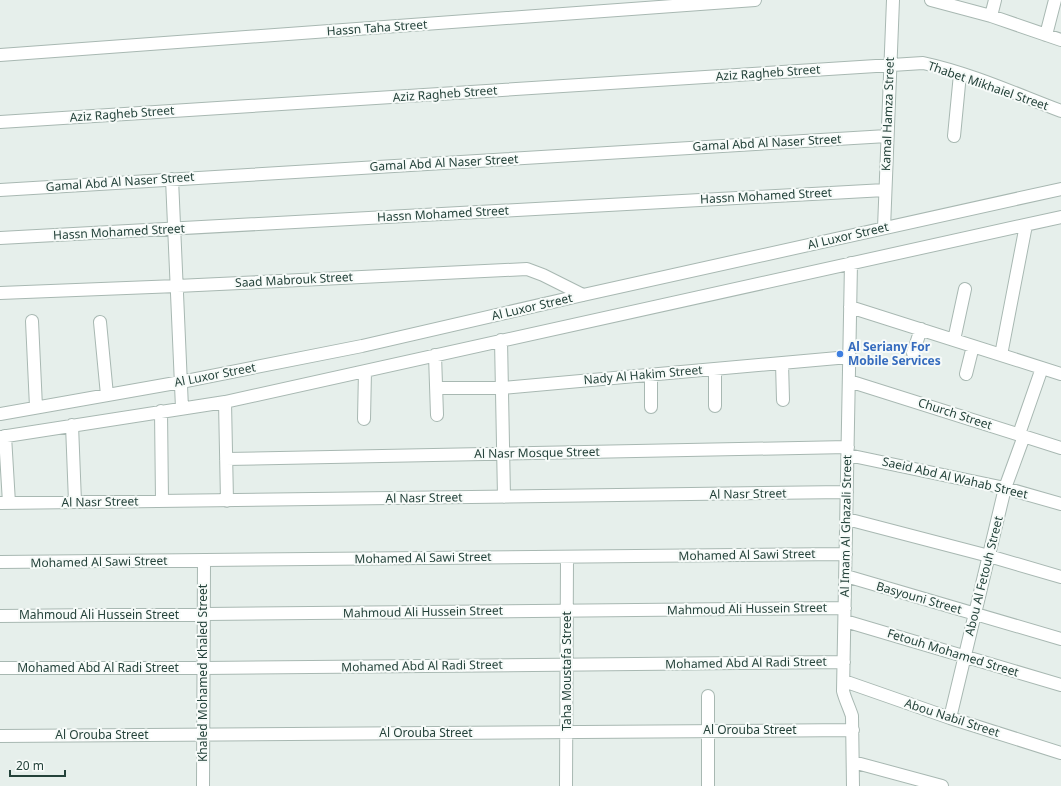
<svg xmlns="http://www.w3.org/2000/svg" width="1061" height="786" font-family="'Noto Sans',sans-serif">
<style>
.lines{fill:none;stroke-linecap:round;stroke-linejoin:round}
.minor-casing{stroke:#a8b8b2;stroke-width:14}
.minor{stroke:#fff;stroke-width:12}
.shop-dot{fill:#3f7fe0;stroke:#f7fbf9;stroke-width:1.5}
.labels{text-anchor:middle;stroke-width:4;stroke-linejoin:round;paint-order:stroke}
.street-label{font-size:12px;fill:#24423a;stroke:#f7fbf9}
.shop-label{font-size:12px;font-weight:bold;fill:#366cbe;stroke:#f7fbf9;text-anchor:start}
</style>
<rect width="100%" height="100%" fill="#e6efeb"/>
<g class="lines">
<defs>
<path id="minor" d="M931 0 991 16 1061 40
M991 16 995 0
M1046 35 1055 0
M0 55 755 0
M0 122 923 63C970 73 1016 94 1061 111
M954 136 960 74
M172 179 182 408
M0 190 887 136
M884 228 893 0
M0 238 885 190
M851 263 843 691C845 699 849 707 852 716L853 786
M0 293 177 286 527 269 543 275 583 295
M850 307 1061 374
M32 321 36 407
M100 322 107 395
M501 340 504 497
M954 340 965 289
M913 353 921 329
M435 355 437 415
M1001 355 1026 225
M782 363 783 400
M715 369V406
M966 374 973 346
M651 375V407
M849 381 1061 448
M436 388H502L849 357
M225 402 227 501
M161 411 162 501
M0 414 181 382 362 346 583 295 1061 189
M364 419 365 371
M72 425 75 502
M1019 434 1042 368
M5 436 9 503
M0 437 225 402 1061 217
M848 455 1005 488 1061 504
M226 459 848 447
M0 503 847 492
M847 519 989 556 1061 577
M0 562 846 554
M846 576 1061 639
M0 616 845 608
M845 621 1061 685
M0 668H203L844 662
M844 681 950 718 1061 753
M950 718 1005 488 1024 436
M0 736 853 730
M853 762 942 786
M203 786 204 561
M566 786 567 557
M708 786V696"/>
</defs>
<use href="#minor" class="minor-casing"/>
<use href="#minor" class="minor"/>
</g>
<circle class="shop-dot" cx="840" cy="354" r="4"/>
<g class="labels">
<g class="street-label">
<text transform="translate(377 28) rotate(-4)" y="4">Hassn Taha Street</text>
<text transform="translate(768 73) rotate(-4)" y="4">Aziz Ragheb Street</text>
<text transform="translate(988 86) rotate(19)" y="4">Thabet Mikhaiel Street</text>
<text transform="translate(445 94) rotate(-4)" y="4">Aziz Ragheb Street</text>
<text transform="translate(122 114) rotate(-4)" y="4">Aziz Ragheb Street</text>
<text transform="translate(888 114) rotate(-88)" y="4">Kamal Hamza Street</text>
<text transform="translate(767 143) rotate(-3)" y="4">Gamal Abd Al Naser Street</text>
<text transform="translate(444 163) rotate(-3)" y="4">Gamal Abd Al Naser Street</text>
<text transform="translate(120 182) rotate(-4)" y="4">Gamal Abd Al Naser Street</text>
<text transform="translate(766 196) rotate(-3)" y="4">Hassn Mohamed Street</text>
<text transform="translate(443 214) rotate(-3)" y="4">Hassn Mohamed Street</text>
<text transform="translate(119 232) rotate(-3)" y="4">Hassn Mohamed Street</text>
<text transform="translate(848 236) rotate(-13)" y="4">Al Luxor Street</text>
<text transform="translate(294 280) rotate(-3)" y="4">Saad Mabrouk Street</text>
<text transform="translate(532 307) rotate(-13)" y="4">Al Luxor Street</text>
<text transform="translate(215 375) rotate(-11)" y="4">Al Luxor Street</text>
<text transform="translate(643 375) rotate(-5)" y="4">Nady Al Hakim Street</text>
<text transform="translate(955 414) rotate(18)" y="4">Church Street</text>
<text transform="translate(537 453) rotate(-1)" y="4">Al Nasr Mosque Street</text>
<text transform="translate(955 478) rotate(13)" y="4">Saeid Abd Al Wahab Street</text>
<text transform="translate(748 494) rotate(-1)" y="4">Al Nasr Street</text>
<text transform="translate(424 498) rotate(-1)" y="4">Al Nasr Street</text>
<text transform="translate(100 502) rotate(-1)" y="4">Al Nasr Street</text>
<text transform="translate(846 526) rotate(-89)" y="4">Al Imam Al Ghazali Street</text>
<text transform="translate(747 555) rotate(-1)" y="4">Mohamed Al Sawi Street</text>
<text transform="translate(423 558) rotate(-1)" y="4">Mohamed Al Sawi Street</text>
<text transform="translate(99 562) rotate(-1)" y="4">Mohamed Al Sawi Street</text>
<text transform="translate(984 576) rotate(-76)" y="4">Abou Al Fetouh Street</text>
<text transform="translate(919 598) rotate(16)" y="4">Basyouni Street</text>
<text transform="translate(747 609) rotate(-1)" y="4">Mahmoud Ali Hussein Street</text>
<text transform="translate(423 612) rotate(-1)" y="4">Mahmoud Ali Hussein Street</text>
<text x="99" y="619">Mahmoud Ali Hussein Street</text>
<text transform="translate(953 653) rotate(17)" y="4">Fetouh Mohamed Street</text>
<text transform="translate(746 663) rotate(-1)" y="4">Mohamed Abd Al Radi Street</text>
<text transform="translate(422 666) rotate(-1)" y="4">Mohamed Abd Al Radi Street</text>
<text x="98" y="672">Mohamed Abd Al Radi Street</text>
<text transform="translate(567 671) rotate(-90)" y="4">Taha Moustafa Street</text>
<text transform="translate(203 673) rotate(-90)" y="4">Khaled Mohamed Khaled Street</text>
<text transform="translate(952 718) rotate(18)" y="4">Abou Nabil Street</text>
<text x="750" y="734">Al Orouba Street</text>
<text x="426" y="737">Al Orouba Street</text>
<text x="102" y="739">Al Orouba Street</text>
</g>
<g class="shop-label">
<text x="848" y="351">Al Seriany For<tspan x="848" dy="14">Mobile Services</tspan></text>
</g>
</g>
<path d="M10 770v6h55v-6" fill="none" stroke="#24423a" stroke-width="2"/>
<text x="16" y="770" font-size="12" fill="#24423a" stroke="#f7fbf9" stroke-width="3" paint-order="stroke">20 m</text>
</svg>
